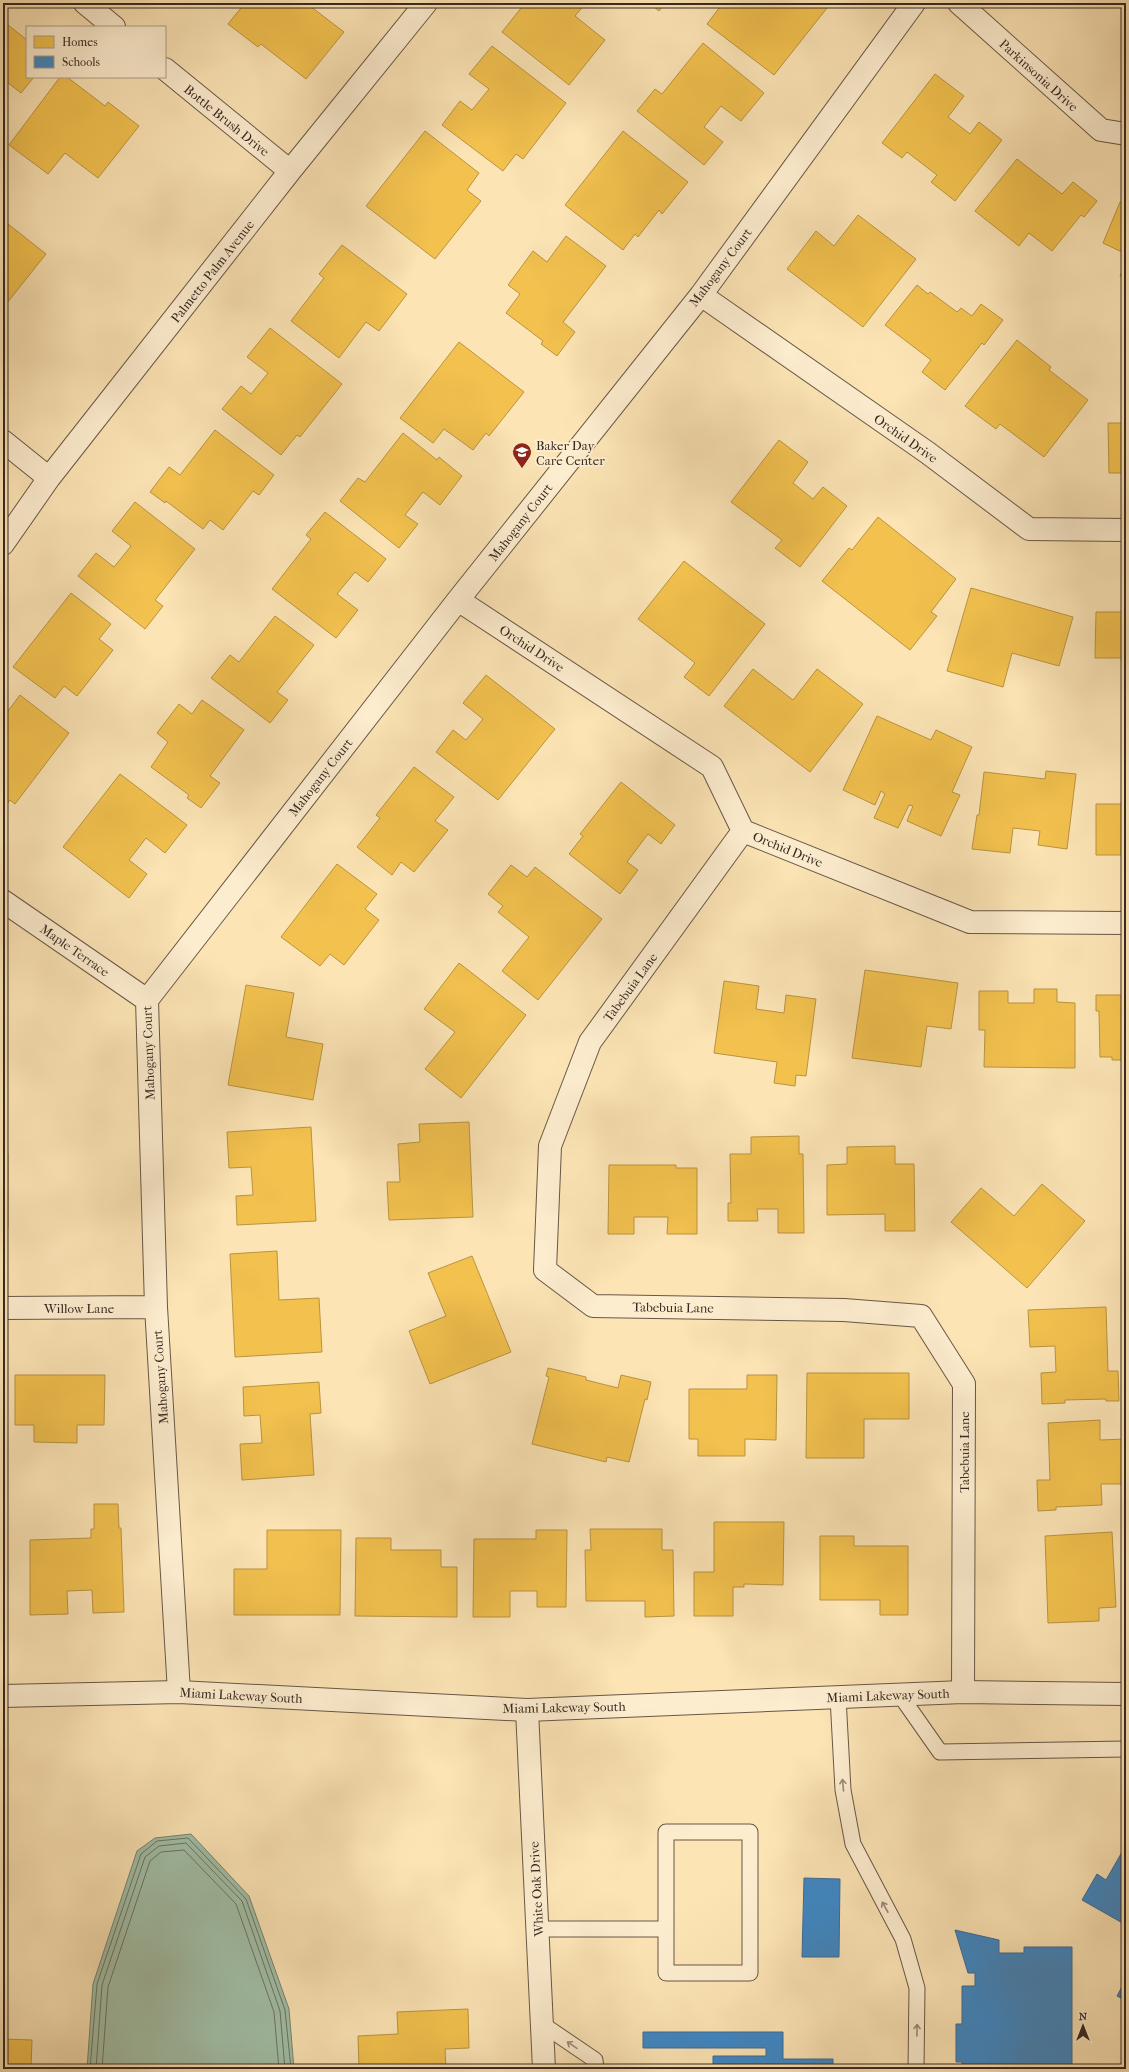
<svg xmlns="http://www.w3.org/2000/svg" width="1129" height="2072" font-family="'IM FELL French Canon',serif">
<style>
.water{fill:#a1bfa7;stroke:#778371}
.homes{fill:#f2c14e;stroke:#ba9340}
.schools{fill:#3f88c5;stroke:#3d6b94}
.lines{fill:none;stroke-linecap:round;stroke-linejoin:round}
.shore{stroke:#6c7464;stroke-width:1}
.service-casing{stroke:#685746;stroke-width:17}
.minor-casing{stroke:#685746;stroke-width:24}
.tertiary-casing{stroke:#685746;stroke-width:24}
.service{stroke:#fdedcf;stroke-width:15}
.minor{stroke:#fdedcf;stroke-width:22}
.tertiary{stroke:#fdedcf;stroke-width:22}
.oneway{stroke:#9a8a78}
.labels{text-anchor:middle;stroke-width:4;stroke-linejoin:round;paint-order:stroke}
.street-label{font-size:13px;fill:#372821;stroke:#fdedcf}
.poi-label{font-size:13px;fill:#372821;stroke:#fdedcf;text-anchor:start}
</style>
<rect width="100%" height="100%" fill="#fce4b5"/>
<filter id="stains"><feTurbulence type="fractalNoise" baseFrequency=".005" numOctaves="4"/><feColorMatrix values="0 0 0 0 .2 0 0 0 0 .09 0 0 0 0 .02 0 0 0 .5 -.17"/></filter>
<radialGradient id="worn" r=".72"><stop offset=".6" stop-color="#630" stop-opacity="0"/><stop offset="1" stop-color="#630" stop-opacity=".3"/></radialGradient>
<path class="water" d="M191 1834 249 1896 289 2009 294 2069H87L93 1984 137 1851 155 1838Z"/>
<path class="homes" d="M245 3H306L344 32 306 79 261 44 258 47 228 24Z
M525 3H586L575 16 605 40 569 85 502 32Z
M649 3H665L659 11Z
M723 3H831L774 75 707 24Z
M3 21 27 40V77H34L21 93 3 79Z
M703 43 764 93 741 121 721 106 704 127 723 142 704 165 637 111 655 89 662 94Z
M492 46 566 103 523 159 516 154 503 171 442 125 460 101 472 110 489 89 469 74Z
M935 74 964 96 948 117 970 134 979 122 1002 140 955 201 931 182 937 175 907 152 902 158 882 143Z
M60 77H67L105 106 108 102 139 126 98 178 65 153 48 174 9 145Z
M425 131 479 173 467 190 481 201 435 259 366 206Z
M623 131 688 182 662 214 659 210 638 237 635 234 623 250 565 205Z
M1017 159 1062 194 1073 182 1097 201 1084 217 1081 215 1052 251 1029 233 1019 246 975 211Z
M1120 202 1126 204V254L1103 243Z
M858 215 916 259 863 327 787 269 816 231 834 246Z
M3 220 46 254 3 308Z
M566 236 606 266 563 322 575 332 557 356 541 344 543 341 506 313 520 294 508 285 533 251 547 262Z
M342 245 407 294 379 331 366 322 339 358 291 321 324 278 319 274Z
M1126 261V278L1120 276Z
M917 285 928 294 930 292 957 312 961 308 972 316 981 304 1003 320 984 345 982 343 945 390 922 372 931 360 885 325Z
M270 328 342 384 300 437 297 435 281 455 222 409 241 386 251 394 268 373 247 357Z
M1017 340 1051 367 1049 370 1088 400 1044 457 1000 424 996 429 965 406Z
M459 342 524 392 489 436 486 433 473 450 444 429 433 443 400 418Z
M1108 423H1126V473H1109Z
M215 430 274 475 259 495 253 491 223 530 210 520 203 529 166 501 165 503 150 492 169 467 180 475Z
M403 433 437 460 439 457 462 476 440 505 423 492 405 515 418 524 399 548 340 501 358 478 365 482Z
M779 440 808 462 793 483 813 499 823 487 847 506 800 567 775 548 782 540 731 502Z
M135 502 195 549 155 600 163 606 145 629 78 576 96 553 114 567 131 546 112 531Z
M325 512 386 559 368 582 355 572 337 594 358 610 336 638 272 589 311 539 306 535Z
M878 517 956 579 931 612 937 616 910 650 822 581 849 548 852 550Z
M684 561 765 624 709 696 684 677 695 663 638 619Z
M971 588 1073 617 1059 666 1012 653 1003 687 947 671Z
M71 593 111 624 99 639 113 650 77 696 64 686 55 698 13 667Z
M1096 612H1126V658H1095Z
M275 616 314 645 277 692 288 700 270 723 211 678 230 655 239 662Z
M753 669 793 700 817 669 863 704 810 772 724 706Z
M486 675 555 729 498 800 436 752 453 730 466 740 483 719 463 703Z
M20 695 69 733 15 804 10 800 3 809V707L8 711Z
M202 700 244 730 210 776 220 783 201 808 187 798 189 795 151 767 168 742 157 733 179 704 192 714Z
M877 716 931 740 936 730 972 747 952 792 960 795 941 836 907 821 913 806 909 805 898 828 874 818 885 794 881 791 875 805 843 790Z
M414 767 454 797 435 821 448 830 414 872 401 862 392 875 357 847 380 818 376 815Z
M1046 771 1076 774 1067 849 1038 845 1040 831 1013 828 1010 853 972 849 977 815H979L984 772 1045 779Z
M120 774 187 825 165 853 146 838 129 860 147 874 129 898 63 847Z
M621 782 675 825 661 844 648 834 627 862 638 870 620 894 569 854 583 836 580 834Z
M1096 804H1126V855H1096Z
M337 864 377 894 365 909 379 920 344 965 330 954 320 966 281 937Z
M511 865 527 877 535 867 602 919 538 1000 502 971 529 937 498 912 503 906 488 894Z
M459 963 526 1015 461 1098 425 1069 455 1032 424 1009Z
M865 970 958 983 951 1029 927 1026 921 1067 852 1058Z
M724 981 759 986 756 1009 784 1013 786 995 816 999 806 1076 796 1075 795 1086 774 1083 777 1062 714 1053Z
M246 985 294 993 286 1037 323 1044 313 1100 228 1085Z
M1034 989H1057V1002L1075 1003V1068L984 1067 985 1030H979V991H1008V1003H1034Z
M1096 995H1126V1060H1112V1057H1100L1099 1011H1096Z
M469 1122 473 1217 389 1220 387 1182H400L398 1144 420 1142 419 1124Z
M311 1127 316 1221 237 1225 236 1196 253 1195 251 1167 229 1168 227 1132Z
M799 1136V1154H803L804 1233H778V1209H757L758 1221H728V1203H731L730 1154H751V1137Z
M895 1146V1164H914L915 1231H885V1214L827 1215V1165L847 1164V1147Z
M3 1153H8V1228H3Z
M609 1165H676V1168H697V1234H667L668 1217H634V1234H608Z
M1042 1184 1085 1221 1027 1288 951 1222 981 1188 1014 1216Z
M277 1251 279 1300 319 1298 322 1352 235 1357 230 1254Z
M472 1256 511 1352 430 1384 409 1331 446 1316 428 1273Z
M1106 1307 1108 1371H1118L1119 1401H1106V1399L1065 1400V1403L1042 1404 1041 1373 1056 1372 1055 1346 1030 1347 1028 1310Z
M548 1368 586 1377V1380L618 1388 621 1375 651 1382 647 1400 645 1399 629 1462 607 1457 606 1462 532 1444 549 1377 546 1376Z
M807 1373H909V1419H864V1458H806Z
M15 1375H105L104 1425H77V1443L34 1442V1425H15Z
M747 1375H777L776 1440 745 1439V1456H698V1439H689V1389H747Z
M319 1382 321 1413 310 1414 314 1475 242 1480 240 1444 262 1443 260 1415 244 1416 243 1387Z
M1100 1420V1440L1126 1439V1484H1101L1102 1505 1056 1507V1510L1038 1511 1037 1480H1050L1048 1423Z
M94 1504H118L119 1528H121L124 1612 93 1613 92 1590 67 1591 68 1614 30 1615V1540L91 1538V1529H94Z
M714 1522H784L783 1585 744 1584V1587H733V1616H694V1572H714Z
M590 1529H662V1550H673L674 1616 645 1617V1601H586L585 1550H591Z
M267 1530H341L340 1615H234V1569H267Z
M536 1530H567L566 1607H537V1591H510V1617H473L474 1539H536Z
M1112 1532 1116 1607 1099 1608V1621L1048 1623 1045 1536Z
M820 1536H854V1546H908V1615H880V1600H820Z
M356 1538H391V1550H441V1567H457V1617L355 1616Z
M468 2009 469 2048 445 2049 446 2069H359L358 2036 398 2034 397 2012Z
M3 2039 32 2040 31 2069H3Z"/>
<path class="schools" d="M1126 1845V1925L1082 1900 1097 1874 1106 1880Z
M804 1878 840 1879 839 1957H802Z
M955 1930 999 1940V1953H1024V1947H1072V2069H962V2062H956V2024H962V1986H975V1973H968Z
M1126 1979V2001L1117 1996Z
M643 2032H783V2059H833V2069H713V2056H766V2048H643Z"/>
<g class="lines">
<path class="shore" d="M90 2069 97 1984 141 1854 157 1841 188 1838 246 1899 285 2010 291 2069
M96 2069 102 1985 145 1857 159 1846 186 1843 242 1901 280 2011 285 2069
M102 2069 108 1987 150 1861 161 1852 184 1850 236 1904 274 2012 279 2069"/>
<defs>
<path id="service" d="M900 1695 940 1752 1126 1749
M838 1697 843 1790 853 1844 903 1939 917 1988 916 2069
M537 1929H666V1832H750V1973H666V1929
M542 2024 595 2060 596 2069"/>
<path id="minor" d="M85 3 114 27
M959 3 1101 130 1126 134
M165 69 290 171
M701 295 928 453 1029 529 1126 530
M3 441 49 478
M3 544 49 478 290 171 426 3
M458 600 712 767 743 831 970 922 1126 923
M743 831 590 1042 550 1146 545 1270 593 1306 844 1310 921 1316 964 1384 963 1692
M3 901 147 1000
M3 1308 156 1307
M179 1692 156 1307 147 1000 458 600 701 295 914 3
M527 1710 544 2069"/>
<path id="tertiary" d="M3 1696 179 1692 527 1710 963 1692 1126 1694"/>
</defs>
<use href="#service" class="service-casing"/>
<use href="#minor" class="minor-casing"/>
<use href="#tertiary" class="tertiary-casing"/>
<use href="#service" class="service"/>
<use href="#minor" class="minor"/>
<use href="#tertiary" class="tertiary"/>
</g>
<defs><path id="oneway-shaft" d="M-6 0H5M1.5-3L5.5 0L1.5 3" fill="none" stroke-width="1.6" stroke-linecap="round" stroke-linejoin="round"/></defs>
<g class="oneway">
<use href="#oneway-shaft" transform="translate(843 1785) rotate(-95)"/>
<use href="#oneway-shaft" transform="translate(885 1907) rotate(-119)"/>
<use href="#oneway-shaft" transform="translate(917 2030) rotate(-89)"/>
<use href="#oneway-shaft" transform="translate(572 2045) rotate(-146)"/>
</g>
<defs>
<symbol id="school-pin" viewBox="-11 -11 22 30"><path d="M0 17L-7.5 6A9.5 9.5 0 1 1 7.5 6Z" fill="#8f2418" stroke="#fdedcf"/><path d="M0-5L7-2L0 1L-7-2ZM-4 1L0 2.5L4 1V4Q0 6-4 4Z" fill="#fff"/></symbol>
</defs>
<g fill-rule="evenodd">
<use href="#school-pin" x="511" y="441" width="22" height="30"/>
</g>
<g class="labels">
<g class="street-label">
<text transform="translate(1039 75) rotate(42)" y="5">Parkinsonia Drive</text>
<text transform="translate(227 120) rotate(39)" y="5">Bottle Brush Drive</text>
<text transform="translate(720 267) rotate(-53)" y="5">Mahogany Court</text>
<text transform="translate(212 271) rotate(-52)" y="5">Palmetto Palm Avenue</text>
<text transform="translate(906 438) rotate(35)" y="5">Orchid Drive</text>
<text transform="translate(520 522) rotate(-52)" y="5">Mahogany Court</text>
<text transform="translate(532 648) rotate(33)" y="5">Orchid Drive</text>
<text transform="translate(320 777) rotate(-52)" y="5">Mahogany Court</text>
<text transform="translate(788 849) rotate(22)" y="5">Orchid Drive</text>
<text transform="translate(75 950) rotate(35)" y="5">Maple Terrace</text>
<text transform="translate(630 987) rotate(-54)" y="5">Tabebuia Lane</text>
<text transform="translate(148 1053) rotate(-92)" y="5">Mahogany Court</text>
<text transform="translate(673 1307) rotate(1)" y="5">Tabebuia Lane</text>
<text x="79" y="1313">Willow Lane</text>
<text transform="translate(160 1377) rotate(-94)" y="5">Mahogany Court</text>
<text transform="translate(964 1452) rotate(-90)" y="5">Tabebuia Lane</text>
<text transform="translate(241 1695) rotate(3)" y="5">Miami Lakeway South</text>
<text transform="translate(888 1695) rotate(-2)" y="5">Miami Lakeway South</text>
<text transform="translate(564 1707) rotate(-1)" y="5">Miami Lakeway South</text>
<text transform="translate(536 1889) rotate(-93)" y="5">White Oak Drive</text>
</g>
<g class="poi-label">
<text x="536" y="450">Baker Day<tspan x="536" dy="15">Care Center</tspan></text>
</g>
</g>
<rect width="1129" height="2072" fill="none" stroke="#fce4b5" stroke-width="16"/>
<rect x="4" y="4" width="1121" height="2064" fill="none" stroke="#372821" stroke-width="2"/>
<rect x="8" y="8" width="1113" height="2056" fill="none" stroke="#372821"/>
<rect x="26" y="26" width="140" height="52" fill="#fdedcf" stroke="#ae9e89"/>
<rect x="34" y="36" width="20" height="12" fill="#f2c14e" stroke="#ae9e89"/>
<text x="62" y="46" font-size="12" fill="#372821">Homes</text>
<rect x="34" y="56" width="20" height="12" fill="#3f88c5" stroke="#ae9e89"/>
<text x="62" y="66" font-size="12" fill="#372821">Schools</text>
<g transform="translate(1083 2026)" stroke="#fdedcf" stroke-width="3" paint-order="stroke">
<path d="M0-3L7 15L0 10L-7 15Z" fill="#372821"/>
<text y="-6" font-size="11" font-weight="bold" text-anchor="middle" fill="#372821">N</text>
</g>
<rect width="100%" height="100%" filter="url(#stains)"/>
<rect width="100%" height="100%" fill="url(#worn)"/>
</svg>
